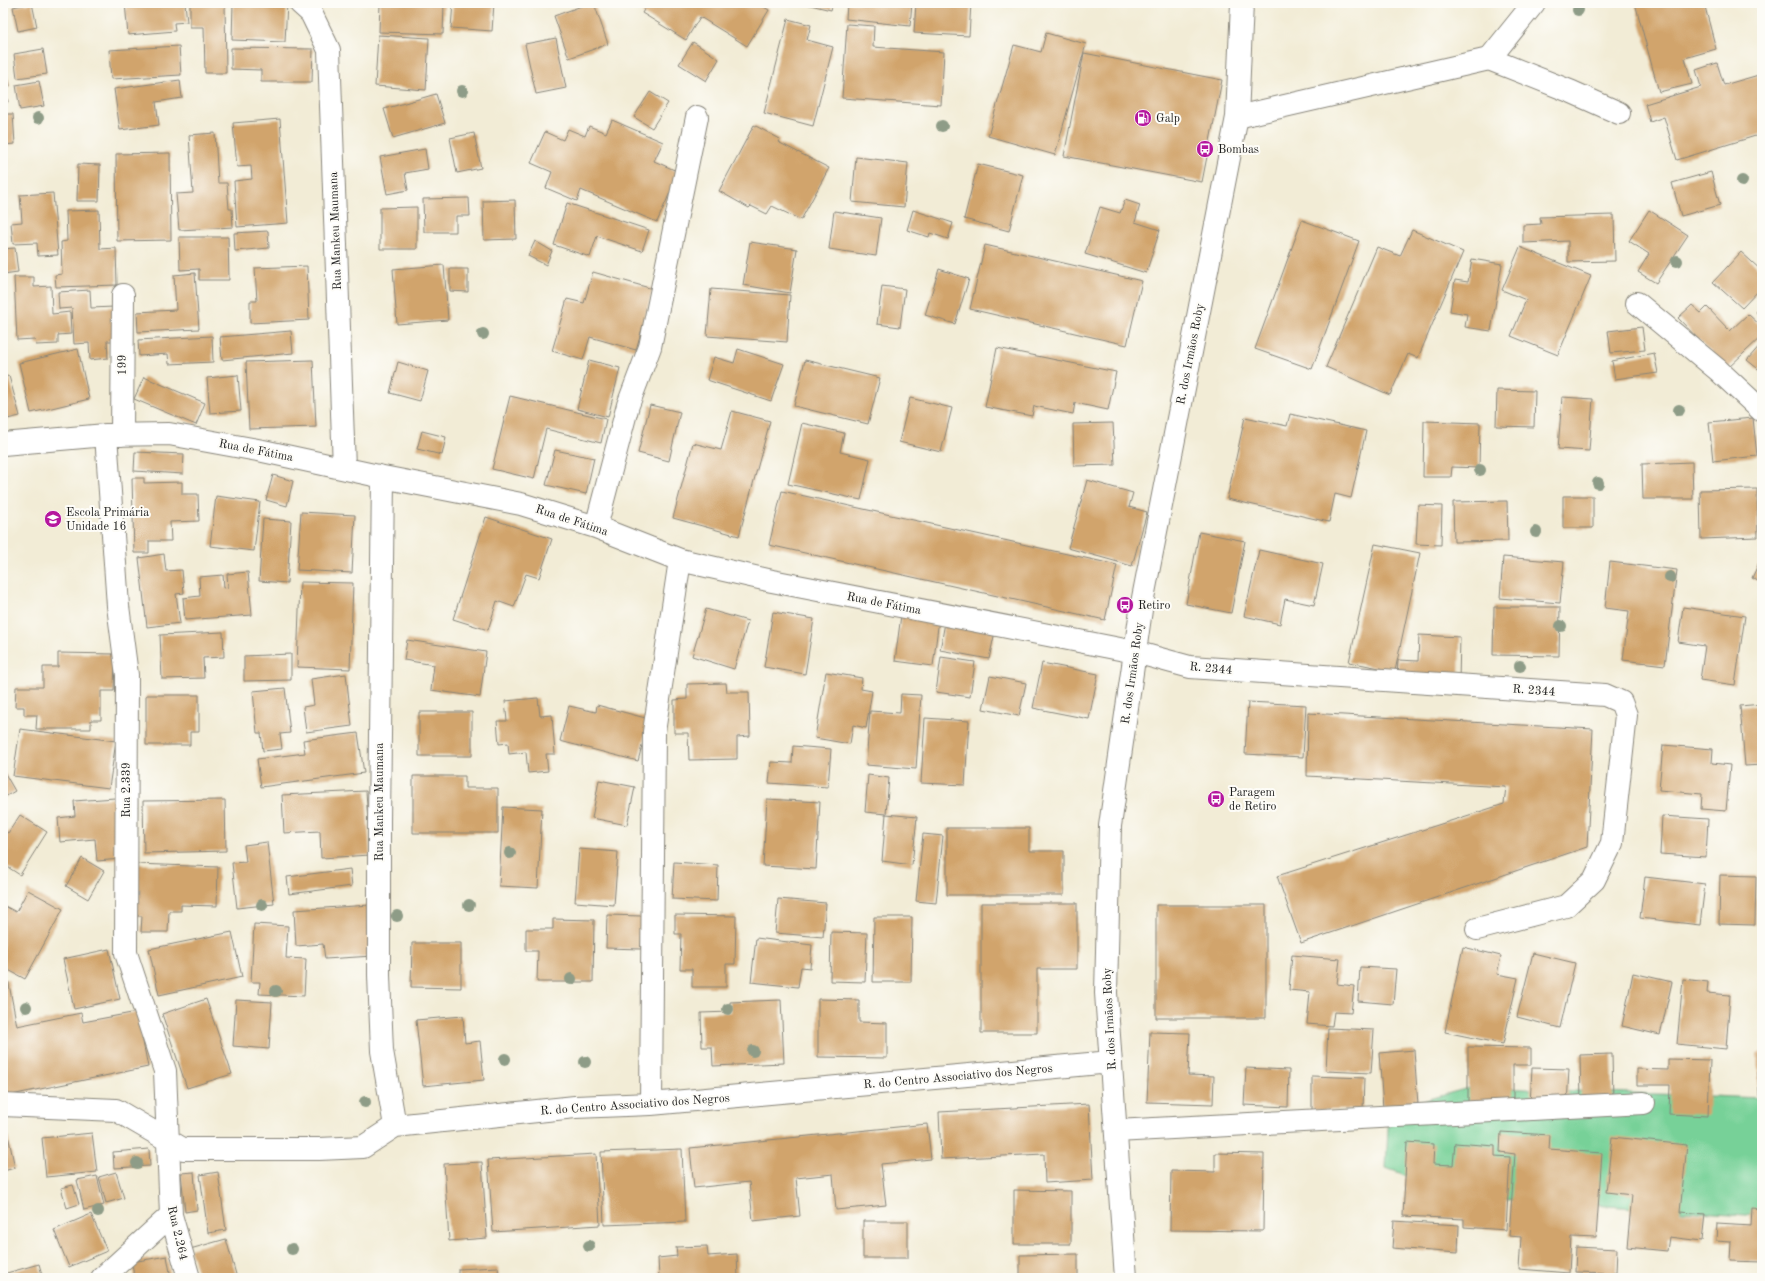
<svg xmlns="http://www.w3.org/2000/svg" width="1765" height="1281" font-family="'Old Standard TT',serif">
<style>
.green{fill:#77d198;stroke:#4a765a}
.building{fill:#d1a46c}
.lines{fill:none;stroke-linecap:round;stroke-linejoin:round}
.minor-casing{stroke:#878479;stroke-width:24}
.minor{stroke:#fff;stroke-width:22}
.tree{fill:#8e9c87}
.labels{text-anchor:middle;stroke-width:4;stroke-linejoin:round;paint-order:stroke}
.poi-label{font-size:12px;fill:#1c1c1c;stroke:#fdfcf7;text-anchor:start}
.street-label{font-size:12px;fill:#1c1c1c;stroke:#fdfcf7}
</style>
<rect width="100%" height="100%" fill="#fdfcf7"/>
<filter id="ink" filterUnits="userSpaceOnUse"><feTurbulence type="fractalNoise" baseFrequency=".025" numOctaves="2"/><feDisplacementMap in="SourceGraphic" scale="8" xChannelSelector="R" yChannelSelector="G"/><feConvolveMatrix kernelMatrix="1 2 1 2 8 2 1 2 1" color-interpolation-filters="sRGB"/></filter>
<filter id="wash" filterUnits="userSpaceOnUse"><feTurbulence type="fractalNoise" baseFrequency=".012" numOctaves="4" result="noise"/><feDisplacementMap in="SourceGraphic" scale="16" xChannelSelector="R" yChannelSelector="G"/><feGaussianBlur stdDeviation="0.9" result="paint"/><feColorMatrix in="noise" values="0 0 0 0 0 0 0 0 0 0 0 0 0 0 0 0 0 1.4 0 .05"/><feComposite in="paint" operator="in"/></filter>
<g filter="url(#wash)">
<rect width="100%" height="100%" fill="#f2ecd6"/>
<path class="green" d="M1472 1087 1762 1098V1216L1466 1197 1386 1168 1389 1110Z"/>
<g id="blocks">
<path class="building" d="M32 3 37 27 18 31 13 7Z
M125 3H185L187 22 174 23 175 31 128 35Z
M190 3H225L226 73H205L204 27H190Z
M233 3H287L285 42 232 40Z
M380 3H444L443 34 379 32Z
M453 3H494L492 31 451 28Z
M590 3H594L608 44 569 58 554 16Z
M648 3H757L769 10 747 46 700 17 686 40 642 13Z
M802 3H833L831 10Z
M847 3H912L910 26 846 19Z
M916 3H971L969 36 914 33Z
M1635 3H1704L1716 49 1685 58 1692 84 1659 92Z
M788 19 811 25 807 40 833 47 813 126 764 113Z
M847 24 874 26 873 47 944 52 941 105 842 98Z
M1046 33 1086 44 1055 155 988 136 1014 45 1041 52Z
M378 35 429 38 426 90 375 86Z
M556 38 566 88 536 94 525 44Z
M693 42 719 59 706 81 679 64Z
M179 46 181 75 111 79 109 50Z
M231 48 313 49 312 82H261V70L231 69Z
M43 49 47 74 17 78 14 54Z
M1084 53 1222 80 1202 182 1064 156Z
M3 57 10 86 5 88 8 102 3 103Z
M1717 63 1724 85 1762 74V134L1677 160 1664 117 1650 122 1645 104 1701 87 1696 70Z
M180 80 182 98 156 102 159 125 120 130 114 89Z
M39 81 44 106 20 110 16 85Z
M650 92 668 103 652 128 634 117Z
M436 94 445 123 393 138 384 109Z
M3 114H13L15 144 3 145Z
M280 119 288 223 237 227 234 181 252 179 251 166 237 167 233 123Z
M612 120 663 142 654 161 679 172 657 222 581 190 577 201 546 188 552 172 531 163 545 132 563 140 568 129 585 136 589 126 606 133Z
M754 125 780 139 778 142 829 168 801 220 772 206 767 214 751 206 749 208 719 191Z
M215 133 218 183H227L229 209H232L233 227 179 230 176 194 193 193 189 135Z
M474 133 481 168 457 173 450 138Z
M425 149 428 169 405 173 408 190 387 194 380 157Z
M170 153 171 240 117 241 116 154Z
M856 157 908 163 904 207 852 202Z
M78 164 100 165 99 201H77Z
M978 164 1023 175 1009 231 964 219Z
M1711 172 1720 205 1681 216 1672 183Z
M53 193 58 255 38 256 37 243 13 244 11 223 22 222 20 195Z
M469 198 470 216H456V232H424L423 199Z
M515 200 516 239 484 240 483 201Z
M1125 200 1140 205 1135 222 1160 230 1146 273 1085 254 1100 207 1120 213Z
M567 203 649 230 642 251 597 236 590 257 554 245Z
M417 207V249H380V208Z
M99 210 100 249 116 248 117 285 56 287 55 275 62 274 61 242 67 241 66 211Z
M913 210 953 223 948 239 930 233 929 237 907 230Z
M1649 210 1688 235 1656 283 1638 272 1649 254 1629 241Z
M834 211 881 218 876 256 829 249Z
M1614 215 1615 261 1568 262V241L1523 243V225L1541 224 1540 217Z
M1302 220 1359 241 1312 369 1255 349Z
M1412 230 1463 252 1418 358 1408 354 1390 395 1326 367 1377 247 1400 256Z
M268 231 269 248 235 251 234 233Z
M179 237H228L229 280H199V269L180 270Z
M535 241 552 251 546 265 528 256Z
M750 242 797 249 790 293 743 285Z
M985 245 1142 281 1127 345 970 309Z
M1520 247 1591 276 1558 355 1511 336 1526 300 1502 290Z
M15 248 18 272 3 274V249Z
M1741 252 1762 271V287L1742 308 1713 282Z
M1472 259 1502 264 1491 331 1465 327 1467 314 1450 311 1455 280 1468 282Z
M444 265 448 320 397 324 393 269Z
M307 266 309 320 250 323V301H257L255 268Z
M450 269H468V292L450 291Z
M939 269 969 279 955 324 925 315Z
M593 272 653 289 636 350 590 337 583 360 552 351 567 299 584 303Z
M195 273 199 329 138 332 137 312 176 310 174 275Z
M14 277H34V287L51 286 52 314 70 312 71 334 58 335V344L36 345 35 339 17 340Z
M882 286 905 289 900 327 877 324Z
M711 289 790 295 787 342 707 336Z
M90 290 91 308 114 307 116 341H107L108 358 90 360 89 343 74 344 72 308 59 309 58 292Z
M1692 305 1701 313 1707 307 1730 331 1748 314 1762 327V336L1727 369 1678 318Z
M1762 306V318L1756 312Z
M1642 327 1645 350 1611 353 1608 331Z
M291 331 293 353 222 360 220 337Z
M212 336 213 362 169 364 168 354 139 356 138 340Z
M1762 343V372L1747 360Z
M997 348 1116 372 1108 410 1075 403 1073 414 1034 406 1032 416 985 407Z
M78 349 89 399 31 413 19 363Z
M738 349 784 364 771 401 707 380 714 357 734 363Z
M1654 353 1658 373 1615 379 1612 361Z
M313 360 316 427 249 429 246 362Z
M589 360 620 368 608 417 577 409Z
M805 360 880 378 868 424 794 406Z
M398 362 428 371 420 401 390 393Z
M238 375 241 411 210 413 207 378Z
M9 376 20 416 3 420V377Z
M144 377 205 403 196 425 134 399Z
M1497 390 1535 391 1534 427 1496 426Z
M510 396 606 419 601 443 546 429 534 479 492 469Z
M1562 397 1593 399 1589 451 1558 449Z
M910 398 952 408 941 452 899 442Z
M650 405 680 412 669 461 638 453Z
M732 411 770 421 739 536 673 518 693 443 721 450Z
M1290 414 1366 431 1351 498 1335 494 1329 522 1227 499 1245 417 1287 426Z
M1753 418 1757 456 1713 461 1709 422Z
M1424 421 1480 423 1479 468 1452 467 1451 477H1423Z
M802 423 844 433 840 452 870 459 861 500 788 484Z
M1113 423 1115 465 1074 466 1073 424Z
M422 431 446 437 442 455 417 449Z
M555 450 594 458 586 494 546 485Z
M135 452 184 454 183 474 134 471Z
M1692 462 1693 499H1643L1642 464Z
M273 475 293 481 287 506 266 500Z
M132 478H144V483L182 482V494H198L199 521 170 522 171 541H149V553H134Z
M1087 480 1133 493 1129 507 1147 512 1132 566 1068 548Z
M1757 489 1758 537 1701 539 1700 490Z
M782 491 1117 565 1105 620 769 545Z
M216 496 260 502 254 551 210 546Z
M1563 496H1593V528H1563Z
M1507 501 1508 541 1454 542 1453 502Z
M1418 505 1442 506 1441 545 1416 544Z
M301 512 355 515 352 573 297 570Z
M486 517 552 539 539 578 526 574 514 607 497 601 488 630 453 619Z
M263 519 291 521 287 583 259 581Z
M1199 532 1245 541 1231 613 1186 604Z
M1375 544 1420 553 1395 671 1349 662Z
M1259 550 1323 564 1314 605 1285 599 1280 624 1244 616Z
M164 554 166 571 182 570 184 593 176 594 180 623 147 627 139 558Z
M1762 556V583L1752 578Z
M1503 557 1564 562 1560 603 1500 598Z
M1610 562 1677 570 1665 665 1623 660 1629 611 1605 608Z
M248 572 252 615 185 620 183 598 200 596 199 577 223 575 224 588 228 587 227 574Z
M300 582 353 583 350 669 297 667Z
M1494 607H1560L1559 656 1493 655Z
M1683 607 1745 616 1735 685 1700 680 1705 646 1678 642Z
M706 609 748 621 734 669 692 656Z
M773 612 814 619 805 674 764 667Z
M901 615 939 619 933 666 895 661Z
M946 617 996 627 989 659 940 650Z
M223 632 224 657 203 658 204 678 162 679 160 635Z
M1419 635 1460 637 1459 682 1397 679 1398 660 1418 661Z
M407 640 486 652 480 697 431 690 434 665 404 660Z
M58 653 115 654 114 691H101V720H91V729H36L37 715H24V707H15L16 687H43V667H58Z
M291 654V680L244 681V656Z
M941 657 975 662 970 697 936 692Z
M1042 663 1098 674 1089 719 1033 708Z
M826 672 862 678 861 689 872 691 866 728 853 725 850 744 815 738Z
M346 674 352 726 306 732 303 707 314 705 311 679Z
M990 676 1026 683 1019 716 983 709Z
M726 683 727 692H749L750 736 737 737V759L689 760 688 733H674V700L687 699V684Z
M285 688 290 733 280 734 282 749 263 751 261 733H257L253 691Z
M901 694 921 695 916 769 866 765 870 711 900 713Z
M146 695H199V732H190V745H146Z
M538 698 540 716 552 715 555 754H546L548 771 528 773 526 752 509 754 508 743 499 744 497 721H507L505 701Z
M1248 702 1306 705 1303 757 1245 754Z
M1762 704V765L1745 766 1740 706Z
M597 705 649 719 638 761 560 741 569 706 596 712Z
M419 712H472V756H419Z
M1308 713 1593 729 1587 847 1301 943 1277 876 1504 804 1506 787 1307 776Z
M925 718 969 721 965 785 921 783Z
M20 729 116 741 109 788 13 776Z
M358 733 364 773 261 787 257 759 305 753 303 740Z
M1663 745 1713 749 1712 763 1730 765 1726 811 1701 809 1702 794 1659 790Z
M793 746 831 749 828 787 769 783 771 762 792 763Z
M3 770 15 791 3 798Z
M868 775 889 778 886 814 865 812Z
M413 776H465V788H498V833H413Z
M599 780 635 787 627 825 592 818Z
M366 791 370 855 321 858 320 831 284 833 282 795Z
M115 798 121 859 97 861 95 839 60 842 58 818 75 816 74 801Z
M767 799 820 802 816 869 763 866Z
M225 800 226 851 144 853 143 801Z
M503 807 542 809 538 888 499 886Z
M886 814 917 817 912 865 882 861Z
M20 815 47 832 20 875 3 864V830L8 833Z
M1662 816 1708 819 1706 857 1660 854Z
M947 828H1029V851H1064V895H947Z
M923 834 943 836 936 903 916 901Z
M267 842 274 904 237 908 232 863 246 862 244 845Z
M579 849 618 852 614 905 575 902Z
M82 858 104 871 88 899 66 886Z
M674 862 718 865 717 901 672 899Z
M136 864 218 867 217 906 181 905V911H169L168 932H141L142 916H135Z
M350 869 352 886 289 894 287 877Z
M1720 875 1756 876 1755 925 1719 924Z
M1645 877 1705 884 1700 925 1640 918Z
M28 890 63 909 25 979 3 967V905L16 912Z
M778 899 826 903 823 937 775 933Z
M981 903H1077V969H1037V1033H981Z
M370 905 373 956 325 959 323 944 296 946 294 910Z
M1156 905H1266V1018H1156Z
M607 915 642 916 641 949 606 948Z
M675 915 736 916 735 964H726V987H692V969H680L681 934H675Z
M874 917H912L911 982H873Z
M553 919 594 920 593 982H537L538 951H526V929H553Z
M254 924 288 926 286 958 306 959 304 996 259 994 260 982H251Z
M232 932 242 977 159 995 149 949Z
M831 932 867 933 865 982 830 981Z
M756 938 812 945 810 968 801 967 798 987 751 982Z
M412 943H461V988L411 987Z
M1463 947 1501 956 1497 974 1518 978 1503 1044 1445 1032Z
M109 949 120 999 74 1009 63 959Z
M1533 953 1575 963 1560 1028 1517 1017Z
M1292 955 1340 959 1337 984 1354 986 1351 1013 1334 1012 1332 1026 1307 1024 1310 992 1289 990Z
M1360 967 1396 969 1393 1004 1358 1001Z
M1633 973 1672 982 1660 1035 1622 1026Z
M8 979 17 1026 81 1013 83 1022 137 1012 148 1067 6 1096 3 1081V980Z
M1683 979 1708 982 1707 993 1730 995 1726 1049 1677 1044Z
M206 999 232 1074 187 1088 162 1014Z
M818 999 859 1000V1022L887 1023V1058L818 1057Z
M236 1000 272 1002 269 1049 233 1046Z
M781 1000 784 1063 713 1066 712 1047H702L701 1013 730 1012V1002Z
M463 1016 465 1043 480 1041 484 1080 423 1086 416 1020Z
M1328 1028 1374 1030 1371 1073 1326 1071Z
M1150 1032 1190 1033 1188 1075 1214 1076 1213 1104 1147 1102Z
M1468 1047 1531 1048V1065H1513V1109H1468Z
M1414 1050 1418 1105 1383 1108 1379 1053Z
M1762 1052V1096H1759L1757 1053Z
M1612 1054 1613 1100H1581L1580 1055Z
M1668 1059 1710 1060 1708 1116 1669 1114 1670 1085H1637V1069L1668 1070Z
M1246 1068 1289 1070 1288 1107 1244 1105Z
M1532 1068 1569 1069 1567 1105 1530 1104Z
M1312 1076 1364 1078 1363 1110H1312Z
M1089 1104 1093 1180 1045 1183 1044 1154 941 1159 939 1112Z
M927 1124 931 1159 881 1164 886 1205 836 1210 833 1174 796 1178 800 1216 753 1221 749 1182 694 1188 690 1148Z
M1501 1132 1550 1135 1549 1149 1602 1153 1596 1238 1571 1237 1569 1273 1519 1269 1521 1237 1509 1236 1515 1154 1500 1152Z
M92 1133 97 1172 46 1177 42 1138Z
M8 1135 15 1168 3 1171V1136Z
M1612 1137 1687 1145 1680 1212 1705 1214 1702 1241 1669 1237 1667 1251 1627 1247 1632 1195 1606 1192Z
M1407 1142 1434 1144 1433 1164 1453 1165 1455 1143 1495 1146V1156L1510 1157 1506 1230 1464 1227V1219L1403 1216Z
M149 1149 150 1166 114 1168 113 1152Z
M682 1149 685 1222 604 1225 601 1152Z
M1215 1153 1264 1154 1263 1231 1170 1230 1171 1171 1215 1172Z
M596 1154 600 1225 493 1232 488 1160Z
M482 1162 487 1238 449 1241 444 1164Z
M116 1172 124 1198 106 1203 99 1177Z
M194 1172 197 1210 185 1212 181 1173Z
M218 1172 226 1230 208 1233 200 1175Z
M97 1176 104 1205 84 1210 77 1180Z
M73 1185 79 1204 67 1208 61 1188Z
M1014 1190 1071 1191V1244H1014Z
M1752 1208 1762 1209V1262L1730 1261 1731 1242 1716 1241 1717 1223 1751 1225Z
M91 1214 107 1251 69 1267 54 1230Z
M863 1221H908V1258H863Z
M1394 1221 1459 1225 1458 1253 1392 1248Z
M226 1239 237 1278H199L190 1249Z
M707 1246 708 1256 737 1254 738 1278H659L658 1258 677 1256 676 1247Z
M1576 1247 1617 1249 1616 1273 1575 1272Z
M1078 1254V1278H1020V1255Z
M167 1256 171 1278H134L132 1262Z
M39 1264 43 1278H3V1274Z
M498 1267 499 1278H458V1269Z"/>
</g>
</g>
<g filter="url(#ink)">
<use href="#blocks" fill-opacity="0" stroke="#878479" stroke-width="1"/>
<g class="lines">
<defs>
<path id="minor" d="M300 3 311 13 329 50 344 468
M1489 59 1572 92 1619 113
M1237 117 1489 59 1534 3
M1637 303 1718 370 1762 411
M106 435 118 606 127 675 126 953 165 1071 171 1215 189 1278
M122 435 123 295
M3 444 106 435 169 434 263 451 383 477 521 504 596 527 680 560 772 581 1135 652 1190 667 1605 695 1621 702 1626 715 1612 843 1594 880 1566 906 1477 929
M383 477 379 822V975L382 1051 395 1126
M596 527 628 405 650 347 697 117
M651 1104 654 732 680 560
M3 1105 116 1110 183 1149H319L363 1147 395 1126 575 1107 651 1104 1111 1062
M1116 1131 1644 1103
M102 1278 171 1215
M1126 1278 1106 993 1110 826 1142 603 1237 117 1242 3"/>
</defs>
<use href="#minor" class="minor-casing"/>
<use href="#minor" class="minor"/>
</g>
<g class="tree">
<circle cx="1578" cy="10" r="6"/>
<circle cx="462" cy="91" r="6"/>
<circle cx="38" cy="118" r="6"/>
<circle cx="942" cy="126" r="6"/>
<circle cx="1742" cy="181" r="6"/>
<circle cx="1677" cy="261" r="6"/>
<circle cx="483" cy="334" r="6"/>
<circle cx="1679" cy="410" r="6"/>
<circle cx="1480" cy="470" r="6"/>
<circle cx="1598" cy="483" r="6"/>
<circle cx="1536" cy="532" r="6"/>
<circle cx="1670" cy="577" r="6"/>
<circle cx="1561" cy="626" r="6"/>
<circle cx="1520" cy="666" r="6"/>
<circle cx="510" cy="853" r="6"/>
<circle cx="262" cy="905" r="6"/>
<circle cx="469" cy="905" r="6"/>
<circle cx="397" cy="916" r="6"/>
<circle cx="571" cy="979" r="6"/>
<circle cx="276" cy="991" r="6"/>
<circle cx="26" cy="1007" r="6"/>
<circle cx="728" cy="1009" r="6"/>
<circle cx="753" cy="1051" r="6"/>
<circle cx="505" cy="1059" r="6"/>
<circle cx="585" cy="1062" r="6"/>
<circle cx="365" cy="1102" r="6"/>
<circle cx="137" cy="1163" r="6"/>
<circle cx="98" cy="1211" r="6"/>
<circle cx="589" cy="1246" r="6"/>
<circle cx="292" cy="1249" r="6"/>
</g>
</g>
<defs>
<symbol id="fuel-disc" viewBox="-11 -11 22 22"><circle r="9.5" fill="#b5179e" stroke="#fdfcf7"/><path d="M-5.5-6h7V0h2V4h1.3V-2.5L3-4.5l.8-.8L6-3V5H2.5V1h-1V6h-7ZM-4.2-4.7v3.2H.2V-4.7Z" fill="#fff"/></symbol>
<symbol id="bus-disc" viewBox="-11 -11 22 22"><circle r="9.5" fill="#b5179e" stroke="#fdfcf7"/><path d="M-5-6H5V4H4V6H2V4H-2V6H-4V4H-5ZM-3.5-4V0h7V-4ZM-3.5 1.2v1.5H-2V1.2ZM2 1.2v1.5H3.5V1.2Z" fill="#fff"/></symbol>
<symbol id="school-disc" viewBox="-11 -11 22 22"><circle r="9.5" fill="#b5179e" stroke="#fdfcf7"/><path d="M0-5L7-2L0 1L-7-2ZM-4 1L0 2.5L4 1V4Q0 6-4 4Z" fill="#fff"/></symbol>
</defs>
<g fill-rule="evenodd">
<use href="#fuel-disc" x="1133" y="108" width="20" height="20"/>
<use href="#bus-disc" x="1195" y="139" width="20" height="20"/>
<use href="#school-disc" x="43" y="509" width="20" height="20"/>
<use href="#bus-disc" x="1115" y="595" width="20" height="20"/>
<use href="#bus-disc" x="1206" y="789" width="20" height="20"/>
</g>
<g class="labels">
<g class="poi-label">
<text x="1156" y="122">Galp</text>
<text x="1218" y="153">Bombas</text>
<text x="66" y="516">Escola Primária<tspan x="66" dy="14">Unidade 16</tspan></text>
<text x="1138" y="609">Retiro</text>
<text x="1229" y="796">Paragem<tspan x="1229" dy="14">de Retiro</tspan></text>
</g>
<g class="street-label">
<text transform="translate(335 231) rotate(-92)" y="4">Rua Mankeu Maumana</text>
<text transform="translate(1190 354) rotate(-79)" y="4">R. dos Irmãos Roby</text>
<text transform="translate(122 365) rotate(-90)" y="4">199</text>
<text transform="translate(256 450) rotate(11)" y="4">Rua de Fátima</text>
<text transform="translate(572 520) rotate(18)" y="4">Rua de Fátima</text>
<text transform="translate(884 603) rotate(11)" y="4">Rua de Fátima</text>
<text transform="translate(1211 668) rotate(5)" y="4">R. 2344</text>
<text transform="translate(1132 673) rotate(-82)" y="4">R. dos Irmãos Roby</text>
<text transform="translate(1534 690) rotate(4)" y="4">R. 2344</text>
<text transform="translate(126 790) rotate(-90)" y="4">Rua 2.339</text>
<text transform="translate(379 802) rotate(-90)" y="4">Rua Mankeu Maumana</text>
<text transform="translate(1109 1019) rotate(-93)" y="4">R. dos Irmãos Roby</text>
<text transform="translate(958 1076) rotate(-5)" y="4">R. do Centro Associativo dos Negros</text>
<text transform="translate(635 1104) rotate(-4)" y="4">R. do Centro Associativo dos Negros</text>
<text transform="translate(178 1233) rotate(77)" y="4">Rua 2.264</text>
</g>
</g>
<rect width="1765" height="1281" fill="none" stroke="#fdfcf7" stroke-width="16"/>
</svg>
